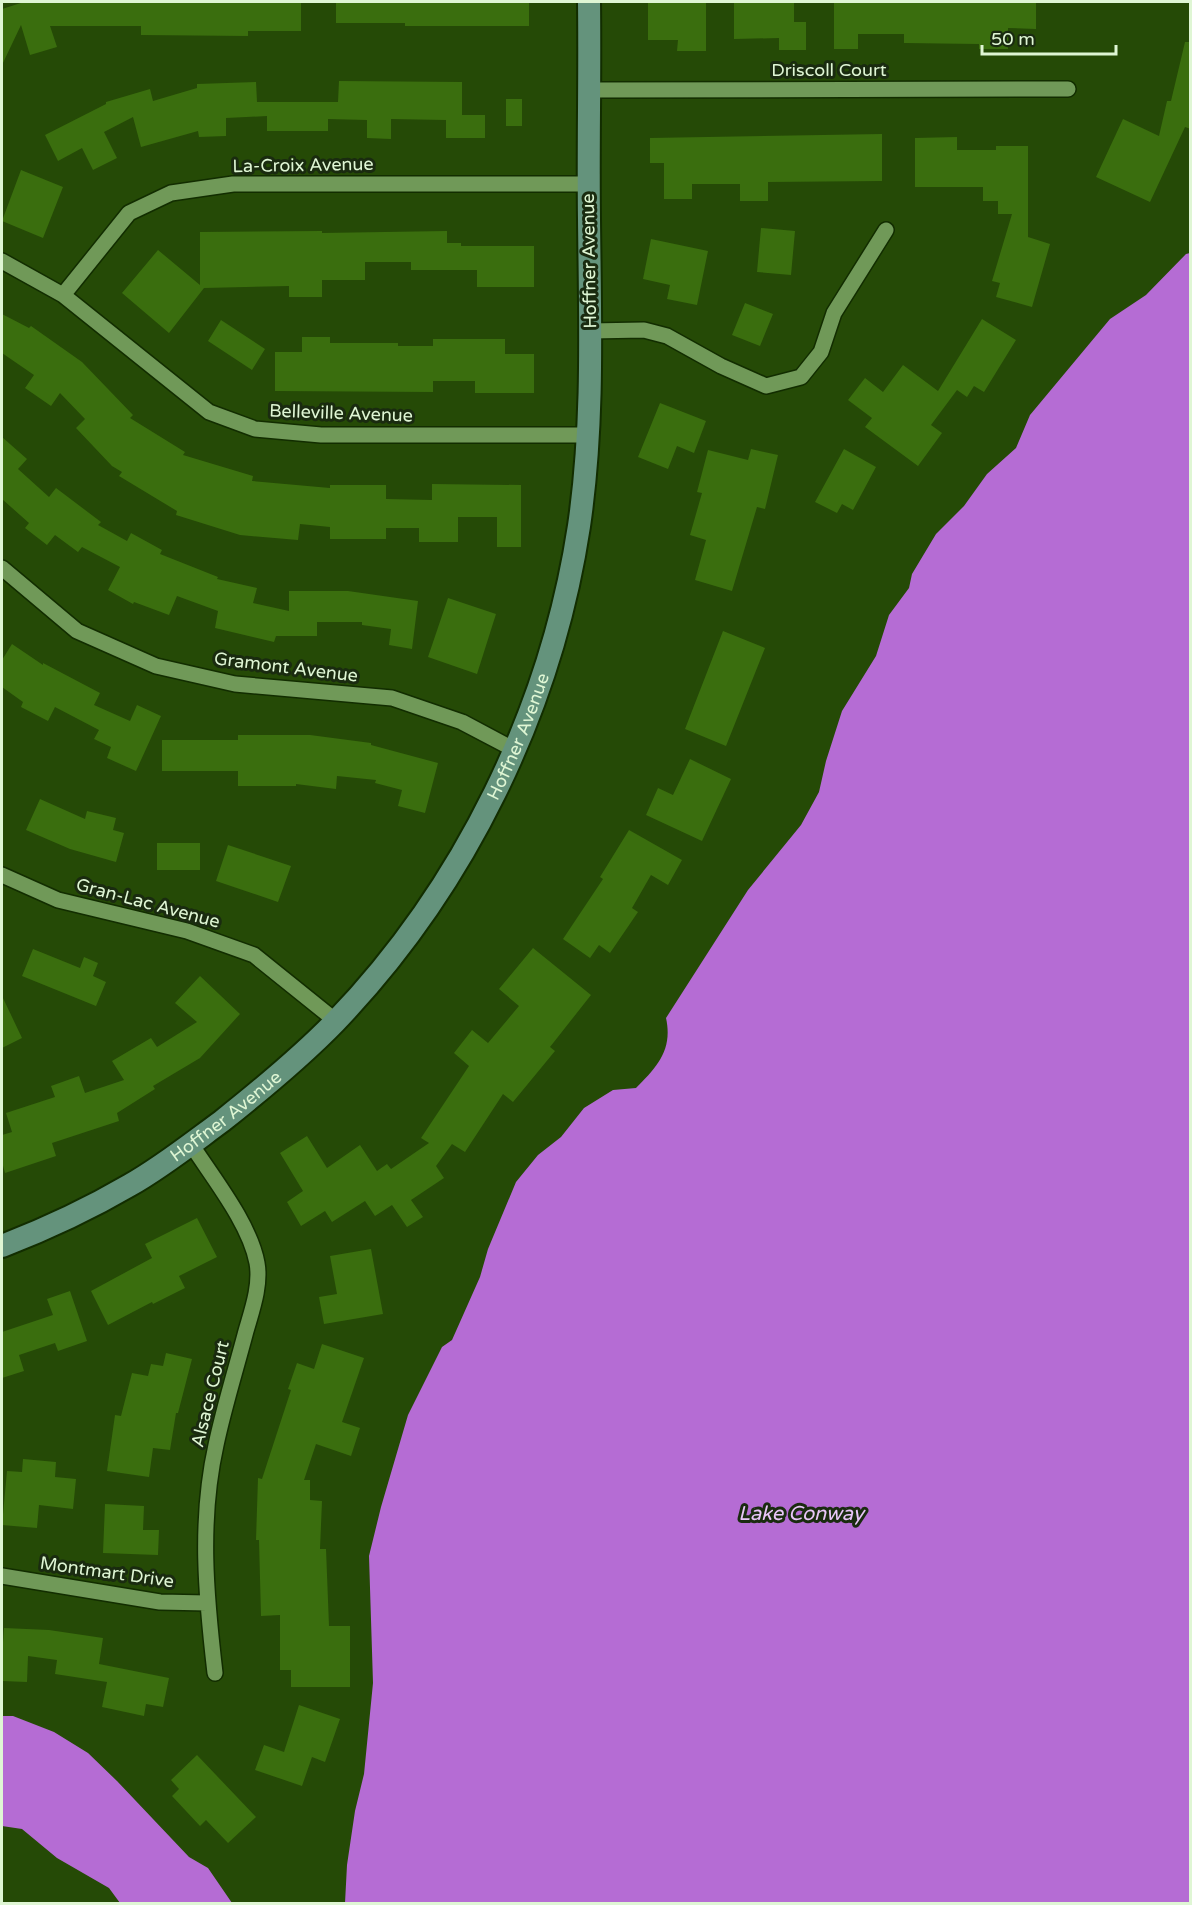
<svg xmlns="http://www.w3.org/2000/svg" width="1192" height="1905" font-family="'Varela Round',sans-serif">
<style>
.water{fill:#b56cd4}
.building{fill:#3a6e0e}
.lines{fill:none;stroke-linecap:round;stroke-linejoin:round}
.street-casing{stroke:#122d00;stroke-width:18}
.secondary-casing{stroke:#122d00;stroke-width:26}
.street{stroke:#709958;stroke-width:15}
.secondary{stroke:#64937c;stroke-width:22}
.labels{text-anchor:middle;stroke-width:6;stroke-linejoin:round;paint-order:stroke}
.street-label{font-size:18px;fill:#dff6d4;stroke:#1a2b10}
.water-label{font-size:20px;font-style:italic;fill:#e9c6f9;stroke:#1a2b10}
</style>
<rect width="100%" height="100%" fill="#254a06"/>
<path class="water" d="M1190 253V1903H345L347 1865 355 1811 364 1774 373 1683 369 1556 381 1507 408 1415 442 1347 452 1340 480 1277 488 1249 516 1182 538 1155 561 1137 584 1108 613 1090 636 1088C657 1067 673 1050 666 1018L748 890 801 825 819 792 826 761 842 711 876 656 889 615 909 588 912 574 936 534 964 506 987 474 1016 448 1030 415 1110 319 1146 295 1186 254Z
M2 1716H13L54 1732 88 1753 117 1781 189 1857 208 1868 232 1903H120L109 1888 57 1858 22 1829 2 1826Z"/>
<path class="building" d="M24 2H301V31H248V36L141 35V26H50L57 47 30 55 21 25 2 65V9Z
M336 2H529V26H405V23H336Z
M648 2H706V51H677L678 40H648Z
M734 2H794V22H806V50H779V38L734 39Z
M834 2H1036V29L1008 28V49H979V44L904 43V34H858V49H834Z
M1185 42H1191V129L1185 127 1150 202 1096 177 1123 119 1159 136 1167 101H1171Z
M339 81 462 82V115H485V138H446V120L391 119V139L367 138V120L328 119V131H267V116L226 118V136L199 137 198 131 141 147 133 117 104 132 117 158 93 170 82 148 58 161 45 135 106 104V102L150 89 153 101 197 88V84L256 82 257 102H338Z
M506 99H522V126H506Z
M882 134V181L768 182V201H740V184H692V199H664V163H650V138Z
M957 137V150H996V146H1028V237L1050 244 1032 307 996 297 1000 283 992 281 1012 214H998V201H983V187H915V138Z
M21 170 63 187 43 238 2 221Z
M761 228 795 231 791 275 757 272Z
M322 231V233L447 231V243H461V246H534V287H477V270H411V262H365V280H322V297H289V286L204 288 169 333 122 293 158 250 200 285V232Z
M651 239 708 251 697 305 667 299 670 285 643 279Z
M745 303 773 314 760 346 732 335Z
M2 314 29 328 31 326 82 362 133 415 130 418 185 452 183 455 253 476 252 481 330 488V485H386V499L432 500V484L521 485V547H497V517H458V542H419V528H386V539H330V527L300 524 298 540 240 535 176 515 177 511 119 476 122 472 112 466 76 428 85 419 60 393 51 406 25 388 34 375 2 353Z
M982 319 1016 340 984 392 974 386 967 397 957 390 931 425 942 433 918 466 865 427 872 418 848 400 865 378 883 392 903 365 938 391Z
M221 320 265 349 252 370 208 341Z
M302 337H330V343H398V346H433V339H505V354H534V393H475V381H433V392L275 391V352H302Z
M660 403 706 421 694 453 677 446 668 469 638 457Z
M2 437 27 459 18 469 49 497 56 488 101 522 98 525 127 541 131 533 162 550 160 554 218 577 217 579 257 588 253 603 289 611V591H348L418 601 412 649 389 645 391 629 362 625V622H317V636H276L274 642 215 628 218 611 177 596 169 615 134 602 133 604 108 590 120 567 82 547 78 552 55 535 47 545 25 528 29 523 2 499Z
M751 449 778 455 765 509 757 507 732 591 695 580 706 540 690 535 702 493 697 492 708 450 748 460Z
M844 449 876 467 853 510 842 504 837 513 815 502Z
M448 598 496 614 477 674 428 657Z
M723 631 765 648 726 746 685 729Z
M12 644 43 665V663L100 693 94 705 130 721 137 705 161 716 136 771 107 758 111 747 94 739 99 730 55 707 48 721 21 707 23 702 2 687V660Z
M238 735H310L371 743V745L438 763 425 813 398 806 402 790 375 783 376 780 337 776 336 789 296 784V786H238V771H162V740H238Z
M690 759 731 779 702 841 646 815 658 788 673 795Z
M40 799 85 819 87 811 116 818 113 830 124 833 116 862 70 849 26 830Z
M629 830 682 860 668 885 651 875 632 908 638 912 610 953 599 945 590 958 563 939 603 879 600 877Z
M157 843H200V870H157Z
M228 845 291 866 278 902 216 881Z
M533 948 591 995 550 1047 555 1051 513 1102 503 1094 465 1152 452 1144 436 1166 444 1178 411 1200 423 1217 407 1227 392 1205 375 1216 365 1201 332 1222 325 1211 301 1226 287 1202 303 1191 280 1153 307 1136 327 1168 360 1145 377 1171 387 1164 391 1169 429 1143 421 1138 469 1066 454 1053 472 1030 488 1043 519 1006 499 989Z
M33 949 80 968 84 957 98 963 93 976 106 982 96 1006 22 976Z
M200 976 240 1014 200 1058 153 1086 155 1089 117 1113 119 1121 52 1143 56 1156 5 1173 2 1162V1135L12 1132 6 1113 55 1097 51 1086 79 1076 85 1093 124 1080 112 1061 151 1038 157 1047 197 1022 175 1003Z
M2 996 22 1038 2 1048Z
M197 1218 217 1257 179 1276 185 1288 153 1304 152 1302 108 1325 91 1291 152 1258 145 1244Z
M371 1249 383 1314 324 1324 319 1297 337 1294 330 1256Z
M70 1291 87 1341 58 1351 55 1343 19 1355 24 1371 2 1378V1332L53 1315 47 1299Z
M322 1344 364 1358 342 1422 360 1428 351 1456 316 1444 304 1480H310V1500L322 1501 320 1549H326L329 1626H350V1687H291V1670H280V1615L261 1616 259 1540H256L258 1478 262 1479 291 1390 288 1389 297 1363 314 1369Z
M166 1353 192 1359 178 1413H176L170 1450 153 1448 149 1477 107 1471 115 1415 121 1416 132 1373 148 1376 151 1364 163 1366Z
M23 1459 56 1462 55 1477 76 1479 73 1509 39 1505 37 1528 2 1525 7 1471 22 1472Z
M105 1504 144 1506 143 1530H159L158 1555 103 1553Z
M4 1628 49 1630 103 1638 99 1664 169 1678 163 1707 146 1704 144 1716 102 1707 107 1682 55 1674 57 1660 28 1656 27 1682 2 1681V1642H3Z
M299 1705 340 1719 325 1762 312 1757 302 1786 255 1770 264 1745 284 1752Z
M197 1755 256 1817 228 1843 206 1820 200 1826 172 1796 179 1789 171 1780Z"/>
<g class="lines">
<defs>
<path id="street" d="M590 90 1068 89
M2 261 63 295 209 412 255 429 321 435H589
M63 295 129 213 171 193 233 184H588
M590 331 644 330 667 336 721 366 766 386 801 377 821 352 834 313 886 230
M2 568 77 631 156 666 235 684 392 698 462 722 515 750
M2 875 58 900 187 931 254 955 336 1021
M191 1144C213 1178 250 1224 257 1263 261 1285 252 1310 246 1331 236 1369 224 1407 216 1445 199 1521 206 1596 215 1673
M2 1576 160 1602 207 1603"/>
<g id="secondary">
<path id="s1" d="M2 1246C46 1229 89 1209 130 1185 162 1167 192 1143 222 1121 261 1090 300 1058 335 1022 464 888 551 710 579 526 594 424 590 321 589 219 588 146 590 74 589 2"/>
</g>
</defs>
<use href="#street" class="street-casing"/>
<use href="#secondary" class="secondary-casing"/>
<use href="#street" class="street"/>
<use href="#secondary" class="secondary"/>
</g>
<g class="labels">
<g class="street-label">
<text x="829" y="76">Driscoll Court</text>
<text transform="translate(303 165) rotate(-1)" y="6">La-Croix Avenue</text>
<text transform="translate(589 261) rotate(-91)" y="6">Hoffner Avenue</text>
<text transform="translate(341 413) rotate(2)" y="6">Belleville Avenue</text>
<text transform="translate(286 667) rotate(7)" y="6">Gramont Avenue</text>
<text dy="6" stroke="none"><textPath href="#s1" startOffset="746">Hoffner Avenue</textPath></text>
<text transform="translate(148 903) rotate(15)" y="6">Gran-Lac Avenue</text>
<text dy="6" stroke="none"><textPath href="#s1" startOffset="260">Hoffner Avenue</textPath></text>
<text transform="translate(210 1394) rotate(-76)" y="6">Alsace Court</text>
<text transform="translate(107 1572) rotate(8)" y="6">Montmart Drive</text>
</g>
<g class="water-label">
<text x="801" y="1520">Lake Conway</text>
</g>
</g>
<rect width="1192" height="1905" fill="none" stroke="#dff6d4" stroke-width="6"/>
<path d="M982 45v9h134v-9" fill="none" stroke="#dff6d4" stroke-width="3"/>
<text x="991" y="45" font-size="18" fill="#dff6d4" stroke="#1a2b10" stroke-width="4.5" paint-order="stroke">50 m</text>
</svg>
